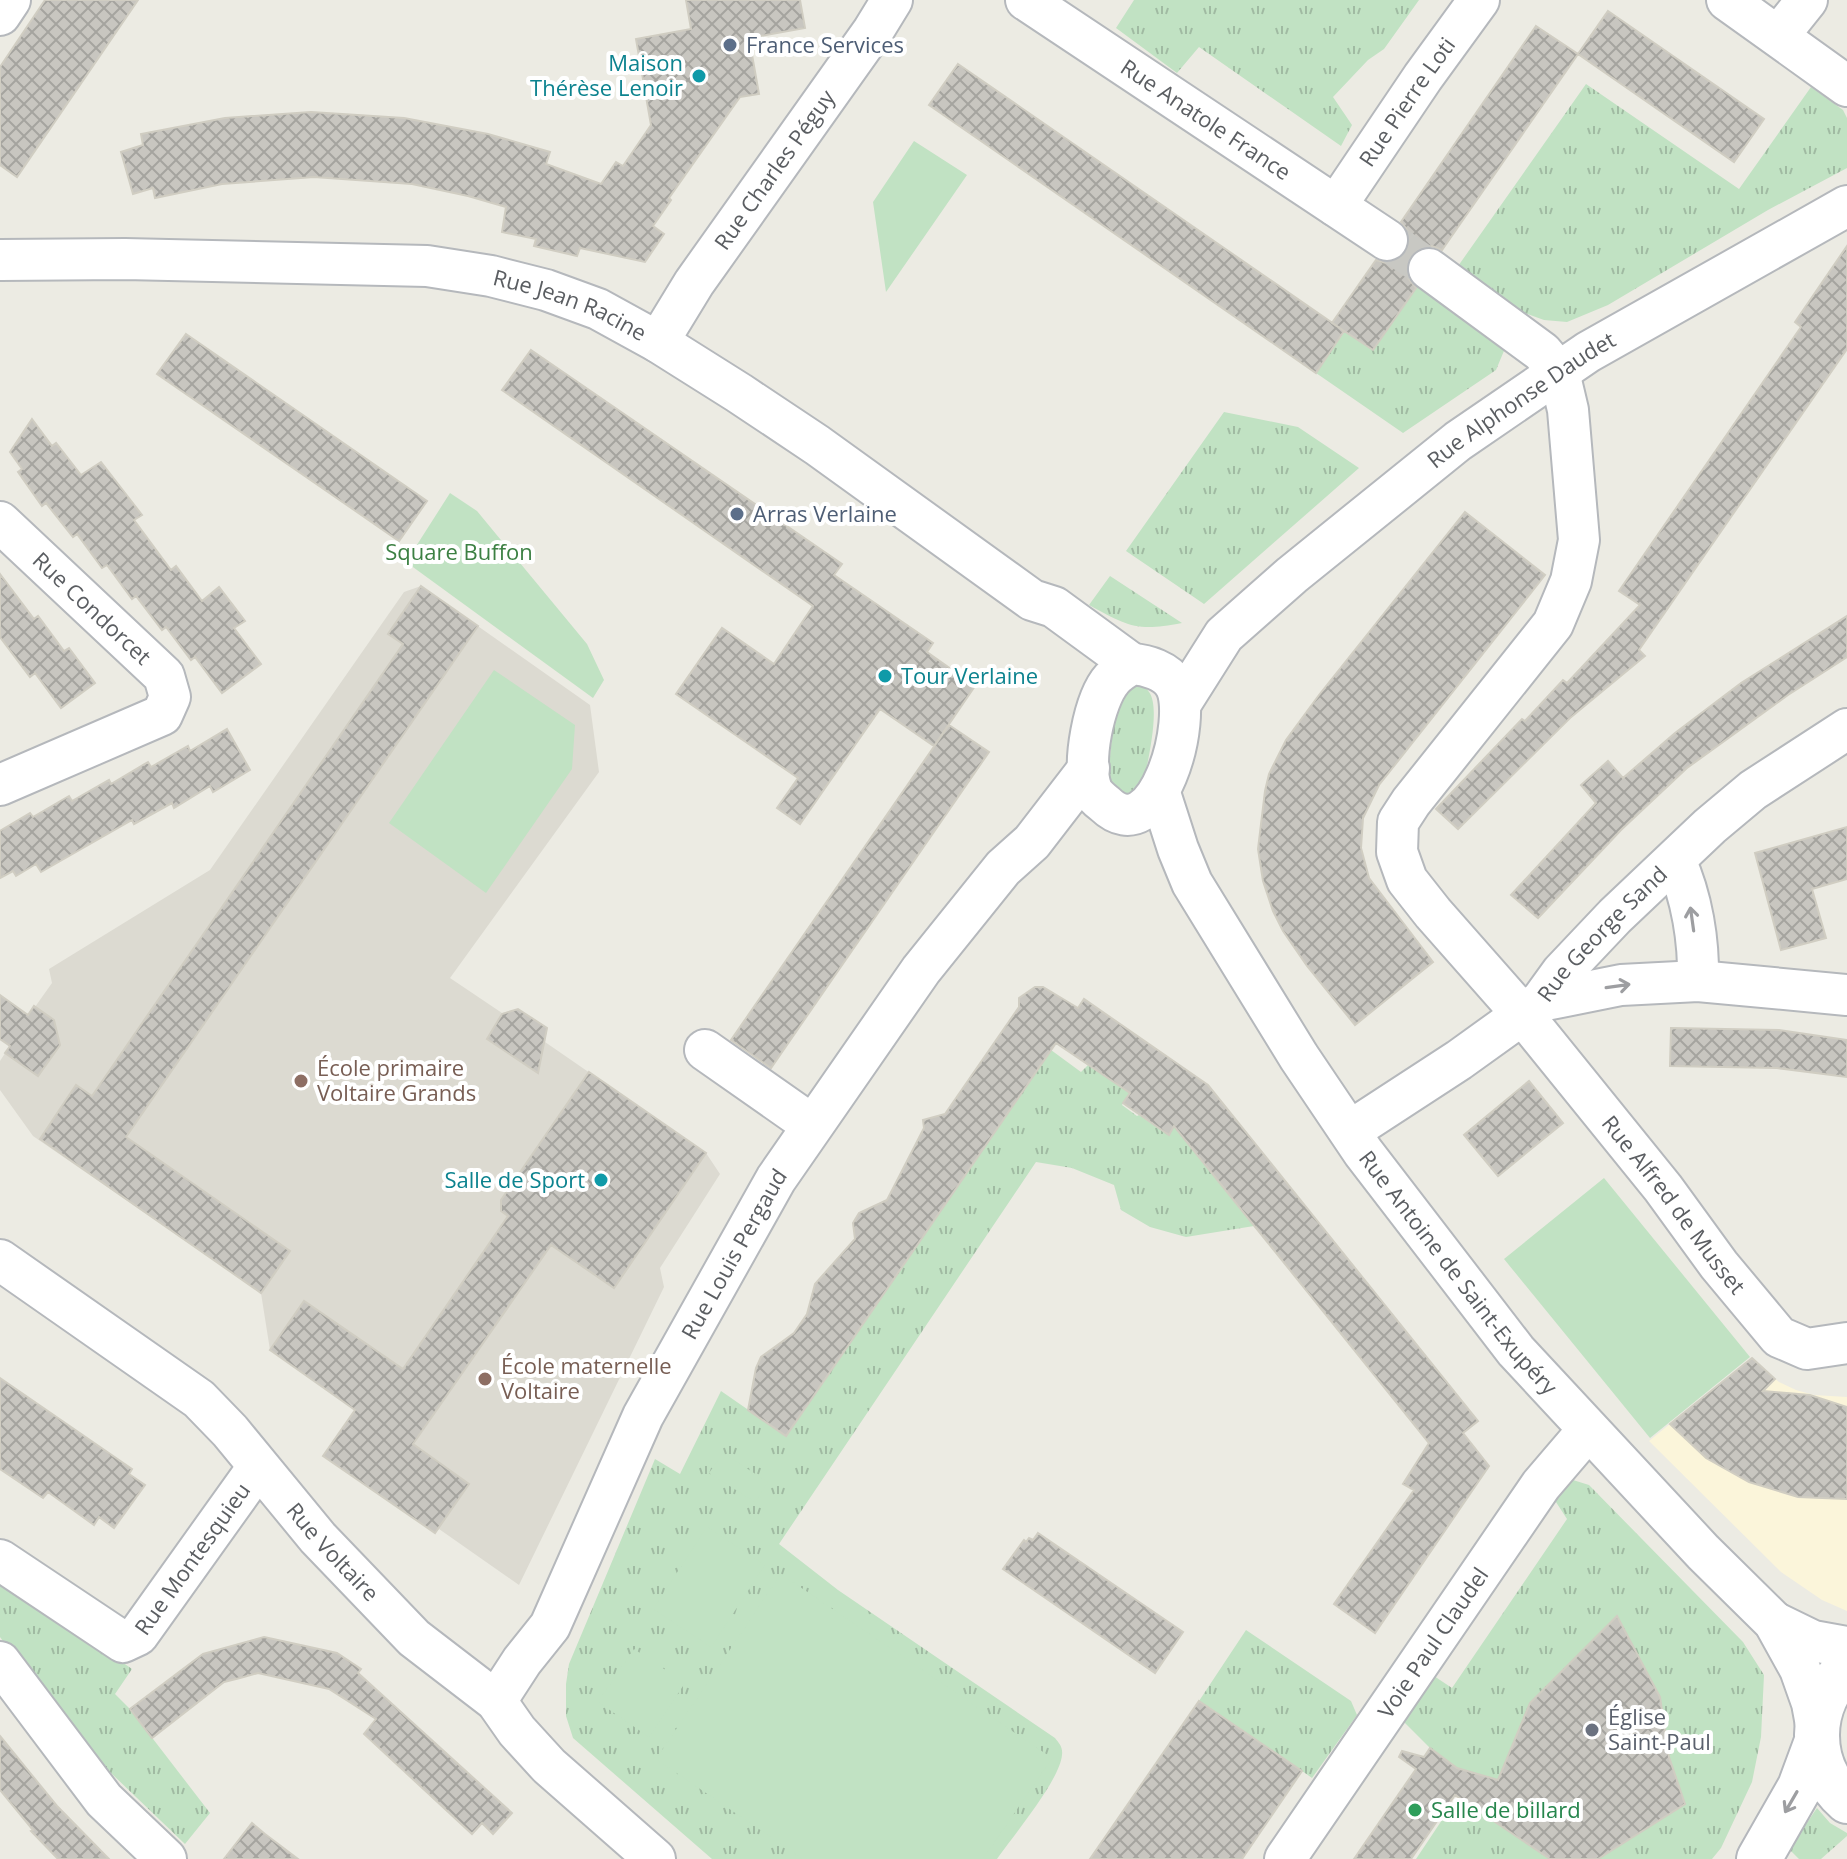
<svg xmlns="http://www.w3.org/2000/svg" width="1847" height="1859" font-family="'Open Sans',sans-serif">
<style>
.commercial{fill:#fbf5da}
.education{fill:#dcdad1}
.grass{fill:url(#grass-tufts)}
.park{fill:#c1e2c3}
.building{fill:url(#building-cross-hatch);stroke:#d0cdc2;stroke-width:2}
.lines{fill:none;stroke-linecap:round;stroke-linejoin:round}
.street-tunnel{stroke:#c8c8c3;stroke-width:40;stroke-dasharray:40 20;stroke-linecap:butt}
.street-casing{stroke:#b5b8bc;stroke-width:44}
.secondary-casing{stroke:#b4b7bc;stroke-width:48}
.street{stroke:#fff;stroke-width:40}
.secondary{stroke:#fff;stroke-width:44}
.oneway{stroke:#9d9ea1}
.service-dot{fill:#5c6f8a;stroke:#fff;stroke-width:3}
.culture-dot{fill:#0f9aa8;stroke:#fff;stroke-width:3}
.education-dot{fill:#8d6e63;stroke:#fff;stroke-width:3}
.worship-dot{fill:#6b7280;stroke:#fff;stroke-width:3}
.leisure-dot{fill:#2e9e5b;stroke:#fff;stroke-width:3}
.labels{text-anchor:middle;stroke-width:8;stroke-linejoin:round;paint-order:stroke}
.service-label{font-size:22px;fill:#4e5e75;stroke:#fff;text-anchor:start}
.culture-label{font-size:22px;fill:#0d838f;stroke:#fff;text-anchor:end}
.street-label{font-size:22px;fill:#5b5e62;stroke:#fff}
.park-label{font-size:22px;fill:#3c8043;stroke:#fff}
.education-label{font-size:22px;fill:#785e54;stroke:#fff;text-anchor:start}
.worship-label{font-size:22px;fill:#5b616d;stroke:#fff;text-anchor:start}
.leisure-label{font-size:22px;fill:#27864d;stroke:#fff;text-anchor:start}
</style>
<defs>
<pattern id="grass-tufts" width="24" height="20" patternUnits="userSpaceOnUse" patternTransform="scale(2)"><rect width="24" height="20" fill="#c1e2c3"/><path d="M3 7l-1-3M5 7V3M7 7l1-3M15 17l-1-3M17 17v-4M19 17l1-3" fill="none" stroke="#a0baa2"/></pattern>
<pattern id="building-cross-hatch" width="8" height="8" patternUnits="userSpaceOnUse" patternTransform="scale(2)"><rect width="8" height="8" fill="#c8c6c0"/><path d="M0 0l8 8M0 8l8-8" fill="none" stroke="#a5a49f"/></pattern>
</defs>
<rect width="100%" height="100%" fill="#ecebe3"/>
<path class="commercial" d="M1751 1358 1779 1382 1796 1390 1814 1395 1847 1397V1611L1822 1600 1781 1572 1649 1441Z"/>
<path class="education" d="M421 586 590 705 599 772 450 978 502 1013 518 1009 547 1028 545 1042 706 1153 720 1174 660 1268 664 1287 519 1585 439 1529 435 1533 324 1456 355 1410 270 1350 261 1293 33 1136 0 1090V1061L9 1047 8 1045 52 983 49 969 210 870 404 592Z"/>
<path class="grass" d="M1134 0H1419L1384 49 1368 60 1333 97 1352 125 1341 146 1199 47 1177 73 1116 28Z
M1586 84 1739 189 1811 87 1843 110 1847 118V168L1768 210 1608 305 1567 322 1544 320 1514 309 1456 269Z
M1417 286 1482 334 1506 346 1496 370 1403 433 1316 373 1345 331 1373 349Z
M1224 412 1298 427 1359 468 1204 604 1126 551Z
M1110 576 1182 623C1136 632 1128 626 1089 605Z
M1132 683C1139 685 1145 685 1149 692 1162 709 1145 773 1141 795L1125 803 1107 787 1115 706Z
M1051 1050 1081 1072 1088 1065 1130 1093 1122 1105 1137 1116 1139 1115 1168 1135 1174 1126 1254 1226 1186 1237 1150 1227 1121 1210 1114 1185 1072 1168 1036 1162 779 1544 838 1590 1055 1738C1059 1743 1063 1747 1062 1755 1060 1780 1013 1836 997 1859H712L573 1738 566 1716V1684L569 1664 655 1459 680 1474 721 1391 786 1436Z
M1573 1480 1589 1485 1743 1642 1764 1675 1761 1737 1752 1782 1721 1848 1712 1859H1598L1685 1803 1669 1757 1660 1697 1617 1616 1530 1703 1498 1780 1457 1768 1430 1748 1403 1721 1434 1676 1452 1688 1567 1519 1554 1499Z
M0 1577 132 1669 115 1694 130 1709 210 1813 185 1844 88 1751 46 1702 0 1637Z
M1246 1630 1351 1701 1357 1715 1312 1778 1278 1754 1205 1859H1152L1199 1701Z
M1462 1799 1550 1859H1416L1454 1802Z
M1817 1808 1830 1823 1847 1833V1836L1821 1859H1799L1789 1849Z"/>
<path class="park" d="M914 141 967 175 886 292 873 202Z
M450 493 477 511 587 644 604 680 593 698 406 562Z
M494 670 575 725 572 769 486 893 389 823Z
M1604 1178 1750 1357 1650 1438 1504 1259Z
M723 1453 768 1482 755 1502 709 1473Z
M707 1527 765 1565 711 1647 653 1609Z
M781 1574 1052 1758 983 1859H803L656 1759Z
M634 1649 685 1683 649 1737 598 1702Z"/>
<path class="building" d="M45 0H138L17 177 0 165V67Z
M686 0H800L805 28 749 38 759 94 740 97 669 198 671 200 653 226 664 234 645 262 580 248 577 256 534 246 536 239 502 232 506 207 468 196 412 184 314 177 222 184 155 198 153 188 133 194 121 152 143 145 141 134 225 118 311 112 404 118 488 134 550 152 546 164 601 184 616 162 623 166 651 125 636 39 691 29Z
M1608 11 1764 119 1734 162 1578 54Z
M1536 26 1578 54 1442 250 1432 246 1420 248 1410 256 1406 266 1408 278 1416 288 1373 350 1332 323 1376 260 1386 263 1396 261 1406 253 1410 241 1408 231 1401 222Z
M958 64 1344 331 1316 373 929 105Z
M1847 246V349L1639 650 1645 656 1570 718 1458 829 1436 809 1522 719 1525 721 1563 680 1567 683 1640 605 1619 591 1801 327 1795 322Z
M186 334 427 501 399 541 157 374Z
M531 350 842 564 834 575 933 643 927 652 975 686 934 746 880 709 800 824 777 808 798 778 676 694 722 628 774 664 813 606 502 390Z
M32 419 52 446 56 443 81 475 101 462 142 515 134 520 171 570 176 566 202 601 219 587 245 621 234 628 261 664 222 693 195 657 191 660 166 627 162 630 136 596 132 599 107 565 102 568 77 534 73 537 46 503 42 506 18 472 22 469 10 452Z
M1465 512 1545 575 1379 785 1363 818 1361 848 1369 878 1433 962 1355 1025 1307 966 1283 931 1273 911 1263 881 1258 849 1265 791 1269 774 1286 740 1319 695Z
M0 574 34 619 38 616 64 651 69 648 95 683 61 708 35 673 30 677 0 637Z
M421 586 478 626 126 1137 290 1251 261 1293 40 1139 76 1085 92 1096 403 644 388 634Z
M1847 616V657L1788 695 1687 768 1621 830 1538 918 1511 895 1596 803 1581 785 1608 761 1623 778 1675 733 1741 683Z
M949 725 989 752 771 1068 731 1040Z
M227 729 250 770 213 792 210 786 174 808 172 803 134 824 132 820 41 872 36 864 16 876 13 871 0 878V831L30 813 33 817 69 796 72 801 109 780 111 784 148 762 151 767 188 746 190 751Z
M1847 827V879L1812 889 1826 938 1781 950 1755 853Z
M1035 987H1043L1078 1008 1084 999 1208 1085 1478 1421 1463 1433 1489 1466 1375 1633 1334 1604 1414 1490 1403 1484 1429 1443 1174 1126 1169 1135 1123 1103 1130 1093 1056 1043 786 1436 748 1410 756 1368 761 1357 794 1333 807 1314 815 1284 855 1239 853 1223 859 1213 887 1200 924 1128 923 1120 945 1114 1019 1007V998Z
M0 995 28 1015 34 1006 54 1020 60 1045 38 1076 5 1053 10 1046 0 1039Z
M518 1009 547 1028 538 1073 487 1039 502 1014Z
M1671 1028 1779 1030 1847 1040V1077L1777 1068 1670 1066Z
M589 1072 706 1153 614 1288 551 1245 413 1444 469 1484 435 1533 323 1456 355 1410 270 1350 304 1301 403 1369 508 1216 501 1211V1200Z
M1529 1081 1563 1123 1498 1176 1464 1135Z
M1752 1358 1775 1379 1763 1391 1810 1395 1847 1407V1499L1798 1497 1749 1482 1706 1458 1670 1424Z
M0 1378 132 1469 129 1474 145 1485 114 1528 99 1517 94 1525 48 1492 43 1498 0 1469Z
M1038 1533 1183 1632 1155 1673 1003 1569 1024 1540 1026 1542 1029 1538 1033 1540Z
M1617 1616 1660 1697 1669 1757 1685 1804 1598 1859H1550L1455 1795 1411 1859H1354L1416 1769 1399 1757 1402 1751 1424 1757 1430 1748 1457 1768 1498 1780 1530 1703Z
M264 1637 337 1653 361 1669 358 1673 512 1813 493 1834 482 1823 472 1834 364 1734 376 1719 329 1689 258 1673 240 1678 224 1682 152 1738 130 1709 203 1654Z
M1199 1701 1302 1771 1242 1859H1090Z
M0 1736 57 1806 109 1859H58L31 1831 33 1830 0 1790Z
M252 1823 265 1834 298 1859H224Z"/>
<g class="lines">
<path class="street-tunnel" d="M1387 240 1429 269"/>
<defs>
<g id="street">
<path id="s1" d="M1026 0 1387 240"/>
<path d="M1727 0 1847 86"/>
<path d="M0 15 10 0"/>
<path d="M1779 35 1807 0"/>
<path id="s2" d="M1336 206 1423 77 1479 0"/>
<path id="s3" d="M0 260 125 259 427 266 491 276 546 290 598 309 658 342 739 393 817 445 1032 600 1054 607 1132 664"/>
<path id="s4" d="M1429 269 1542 352 1559 372 1568 410 1579 540 1571 581 1553 624 1411 802 1398 822 1397 852 1407 880 1433 913 1523 1015 1663 1188 1719 1265 1779 1337 1807 1349 1847 1343"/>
<path id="s5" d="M658 342 694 283 873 31 892 0"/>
<path id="s6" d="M0 522 164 676 170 697 162 715 0 785"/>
<path d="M1132 664C1147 665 1167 671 1175 685 1194 717 1157 854 1105 804 1101 801 1094 795 1092 790 1081 765 1094 699 1112 679 1118 672 1125 668 1132 664Z"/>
<path id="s7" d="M1181 703 1224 635 1292 575 1458 441 1588 352 1847 206"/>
<path id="s8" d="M1160 793 1178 849 1192 883 1299 1057 1363 1152 1516 1351 1703 1552 1774 1622 1800 1669 1812 1703 1817 1730"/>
<path d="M1675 860C1692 897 1699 941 1698 981"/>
<path d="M1541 1001 1621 985 1698 981 1847 995"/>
<path d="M705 1050 812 1125"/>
<path id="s9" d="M1350 1131 1459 1060 1541 1001 1562 972 1615 916 1710 826 1753 790 1847 729"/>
<path id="s10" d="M0 1260 199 1399 230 1431 318 1538 414 1638 496 1701 517 1731 549 1766 655 1859"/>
<path id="s11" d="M0 1560 123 1642 138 1635 258 1467"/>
<path d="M1774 1622 1813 1641 1847 1647"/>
<path d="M0 1662 104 1800 166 1859"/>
<path id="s12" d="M496 1701 522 1661 550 1626 643 1416 776 1179 921 970 1003 868 1032 842 1089 768"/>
<path id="s13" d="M1285 1859 1541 1485 1588 1430"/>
</g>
<path id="secondary" d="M1847 1668C1808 1704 1806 1765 1847 1801
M1759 1859 1800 1787 1817 1741"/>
</defs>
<use href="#street" class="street-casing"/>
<use href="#secondary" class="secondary-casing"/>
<use href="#street" class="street"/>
<use href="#secondary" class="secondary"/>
</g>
<defs><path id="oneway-shaft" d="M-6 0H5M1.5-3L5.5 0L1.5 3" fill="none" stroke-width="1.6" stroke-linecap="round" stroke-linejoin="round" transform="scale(2)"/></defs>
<g class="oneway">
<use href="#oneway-shaft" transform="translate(1692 919) rotate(-98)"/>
<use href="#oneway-shaft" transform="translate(1618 986) rotate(-8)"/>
<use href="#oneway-shaft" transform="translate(1791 1802) rotate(120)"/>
</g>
<g class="service-dot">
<circle cx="730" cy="45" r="8"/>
<circle cx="737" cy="514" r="8"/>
</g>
<g class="culture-dot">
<circle cx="699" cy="76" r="8"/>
<circle cx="885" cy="676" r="8"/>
<circle cx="601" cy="1180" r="8"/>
</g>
<g class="education-dot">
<circle cx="301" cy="1081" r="8"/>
<circle cx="485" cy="1379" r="8"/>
</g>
<circle class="worship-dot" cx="1592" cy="1730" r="8"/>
<circle class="leisure-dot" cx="1415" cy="1810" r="8"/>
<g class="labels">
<g class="service-label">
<text x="746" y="53">France Services</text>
<text x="753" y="522">Arras Verlaine</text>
</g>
<g class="culture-label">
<text x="683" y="71">Maison<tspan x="683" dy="25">Thérèse Lenoir</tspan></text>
<text x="901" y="684" text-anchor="start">Tour Verlaine</text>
<text x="585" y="1188">Salle de Sport</text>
</g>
<g class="street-label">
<text dy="8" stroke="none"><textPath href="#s2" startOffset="126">Rue Pierre Loti</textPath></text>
<text dy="8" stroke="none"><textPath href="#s1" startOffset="216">Rue Anatole France</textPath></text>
<text dy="8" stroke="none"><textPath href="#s5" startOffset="208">Rue Charles Péguy</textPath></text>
<text dy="8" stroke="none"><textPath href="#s3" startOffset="576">Rue Jean Racine</textPath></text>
<text dy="8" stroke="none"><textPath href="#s7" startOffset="460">Rue Alphonse Daudet</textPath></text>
<text dy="8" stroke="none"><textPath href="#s6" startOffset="126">Rue Condorcet</textPath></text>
<text dy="8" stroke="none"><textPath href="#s9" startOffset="322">Rue George Sand</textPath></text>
<text dy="8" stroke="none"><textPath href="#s4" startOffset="1156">Rue Alfred de Musset</textPath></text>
<text dy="8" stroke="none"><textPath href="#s12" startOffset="508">Rue Louis Pergaud</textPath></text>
<text dy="8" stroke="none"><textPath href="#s8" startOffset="568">Rue Antoine de Saint-Exupéry</textPath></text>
<text dy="8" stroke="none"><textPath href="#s10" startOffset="446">Rue Voltaire</textPath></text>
<text dy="8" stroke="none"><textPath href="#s11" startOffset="258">Rue Montesquieu</textPath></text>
<text dy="8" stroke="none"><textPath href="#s13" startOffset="262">Voie Paul Claudel</textPath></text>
</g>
<g class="park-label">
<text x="459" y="560">Square Buffon</text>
</g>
<g class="education-label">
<text x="317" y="1076">École primaire<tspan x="317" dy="25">Voltaire Grands</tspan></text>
<text x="501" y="1374">École maternelle<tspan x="501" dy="25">Voltaire</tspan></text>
</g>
<g class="worship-label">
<text x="1608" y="1725">Église<tspan x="1608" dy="25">Saint-Paul</tspan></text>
</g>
<g class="leisure-label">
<text x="1431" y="1818">Salle de billard</text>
</g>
</g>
</svg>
